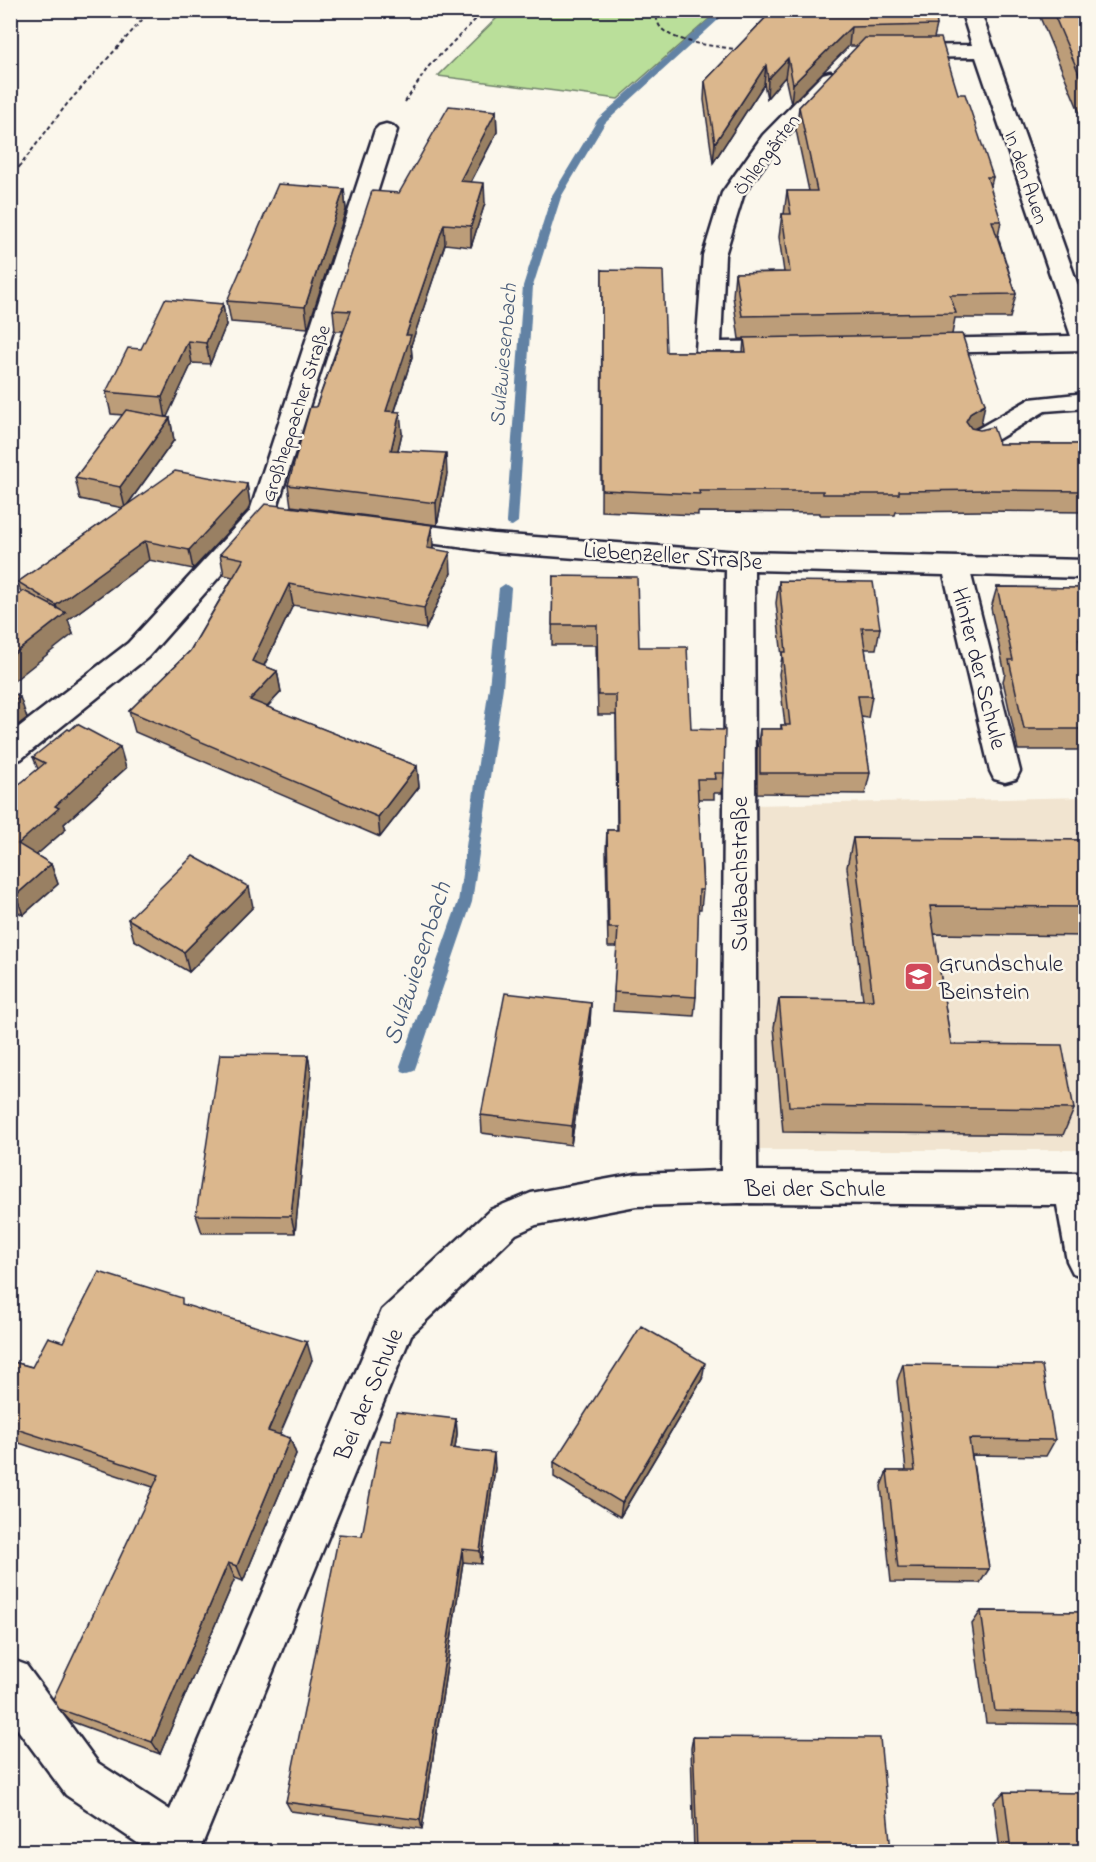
<svg xmlns="http://www.w3.org/2000/svg" width="1096" height="1862" font-family="'Indie Flower',sans-serif">
<style>
.built{fill:#f1e4d0}
.green{fill:#badf9a;stroke:#6e806a;stroke-width:1.5}
.lines{fill:none;stroke-linecap:round;stroke-linejoin:round}
.stream{fill:#6282a4;fill-rule:evenodd}
.minor-casing{stroke:#22223b;stroke-width:5}
.path{stroke:#22223b;stroke-width:2;stroke-dasharray:4 3;stroke-linecap:butt}
.minor{fill:#fbf7ec;fill-rule:evenodd}
.wall{fill:#bc9d79;stroke:#22223b;stroke-width:1.5}
.shaded-wall{fill:#998063;stroke:#22223b;stroke-width:1.5}
.building{fill:#dbb78d;stroke:#22223b;stroke-width:1.5}
.labels{text-anchor:middle;stroke-width:5;stroke-linejoin:round;paint-order:stroke}
.far-street-label{font-size:20px;fill:#22223b;stroke:#fbf7ec}
.far-water-label{font-size:22px;font-style:italic;fill:#475a78;stroke:#fbf7ec}
.street-label{font-size:24px;fill:#22223b;stroke:#fbf7ec}
.poi-label{font-size:24px;fill:#22223b;stroke:#fbf7ec;text-anchor:start}
.water-label{font-size:26px;font-style:italic;fill:#475a78;stroke:#fbf7ec}
</style>
<rect width="100%" height="100%" fill="#fbf7ec"/>
<filter id="ink" filterUnits="userSpaceOnUse"><feTurbulence type="fractalNoise" baseFrequency=".0167" numOctaves="2"/><feDisplacementMap in="SourceGraphic" scale="12" xChannelSelector="R" yChannelSelector="G"/><feConvolveMatrix kernelMatrix="1 2 1 2 8 2 1 2 1" color-interpolation-filters="sRGB"/></filter>
<g filter="url(#ink)">
<path class="built" d="M1085 797V1150H752L750 805Z"/>
<path class="green" d="M504 11V10L718 11 618 99 438 76Z"/>
<g class="lines">
<path class="stream" d="M719 10H729L605 123 561 197 533 286 518 522 512 526 508 525 506 522 523 286 551 197 598 119Z
M505 584 511 588 503 687 472 902 416 1066 414 1071 408 1073 402 1071 400 1066 458 902 489 687 499 588Z"/>
<defs>
<path id="minor" d="M961 10H980L1086 308V350L922 353 913 351 910 346 913 341 922 339 1071 336 976 57 901 58 894 56 891 52 894 48 901 46 972 45Z
M830 72 837 74 840 78 837 82 779 145 744 193 725 255 721 342 789 341 798 343 801 348 798 353 789 355 708 357 699 355 696 350 703 255 722 193 763 135 823 74Z
M386 124 393 126 397 130 275 514 148 657 21 759 10 762V734L128 643 250 511 375 130 379 126Z
M1086 393V408L1045 411 985 447 976 449 967 447 963 441 967 435 1030 399Z
M389 521 494 534 740 552 1086 560V578L971 575 1020 771 1016 779 1005 782 994 779 990 771 944 575 754 570 757 1171 1086 1173V1278L1073 1273 1067 1261 1057 1205 739 1203 636 1206 536 1225 516 1234 411 1335 199 1852H151L66 1795 10 1719V1659L26 1665 98 1763 170 1810 382 1310 490 1210 531 1193 636 1174 721 1171 726 569 494 552 379 536 375 530 379 524Z"/>
</defs>
<use href="#minor" class="minor-casing"/>
<path class="path" d="M655 10C656 16 657 23 661 28 676 44 719 46 740 50
M405 102 429 66 485 10
M10 179 67 104 151 10"/>
<use href="#minor" class="minor"/>
</g>
<path class="wall" d="M773 10 937 25 934 38 993 177 990 189 1001 221 998 237 1016 294 1010 318H955L952 334 981 425 974 429 999 444H1086V512L985 511 896 512 895 515H820V513L698 512V515L601 511 602 270 666 352H743L744 339H739L733 296 735 273 784 272 779 237 782 214H784L787 191H809L796 130 799 107 858 46H849L791 104 785 77 767 98 764 84 713 163 704 100 705 81Z
M1037 10H1086V128Z
M496 111 497 132 471 182 485 203 471 247 445 244 411 345 412 357 395 411 402 433 398 450 447 474 437 525 291 506 288 485 343 331H335L333 310 399 193Z
M344 189 346 210 308 328 231 322 227 301Z
M223 304 226 325 210 364 192 363 166 418H170L174 440 128 504 247 484 250 504 248 510 193 569 149 560 68 620 73 634 21 593 18 582 123 508 80 499 75 478 123 415 111 414 106 392 141 349Z
M433 546V549L451 573 426 629 293 605 264 666 277 671 281 692 267 707 417 766 419 787 380 837 135 732 129 711 190 651 233 577 224 575 220 554Z
M553 576 639 647 691 729 724 773 722 793H714V799H698L703 890 701 909H698L696 997 694 1016 613 1011 617 947H608L606 850 607 830H617L616 715H598L596 645H552Z
M779 581 880 628 876 649H865L872 696 868 718 861 717 870 773 865 794 757 793V750L760 729H781V725H785L779 674 782 657 776 603Z
M997 587 1086 588V660H1084L1086 666V750H1018L1003 681 1005 674 991 608Z
M33 757 126 768 64 824 66 829 36 855 51 864 58 884 23 915 10 907V792L38 769Z
M853 838 1086 840V936L934 934 951 1044 1074 1109 1063 1135 783 1132 774 1027 779 999 863 1000 847 867Z
M253 907 189 972 134 940 128 919Z
M591 1003 590 1023 571 1145 482 1133 481 1115Z
M308 1055 311 1074 295 1233H202L196 1215Z
M184 1305 312 1360 279 1434 290 1438 296 1454 243 1581 235 1578 160 1754 70 1721 59 1709 153 1487 10 1440V1361L32 1367 63 1342Z
M903 1364 1055 1440 1046 1456 972 1455 989 1569 980 1583 891 1582 881 1486 887 1471H906L897 1381Z
M702 1379 620 1517 554 1477V1462Z
M456 1419 457 1434 455 1448 495 1468 481 1564 463 1562 422 1829 291 1811 286 1802 362 1536 391 1441Z
M981 1611 1086 1612V1724L986 1723 972 1624Z
M693 1737 891 1851H694L691 1748Z
M1004 1792 1086 1851H1000L994 1802Z"/>
<path class="shaded-wall" d="M851 27 849 46 791 104 793 84Z
M788 58 785 77 767 98 768 79Z
M766 65 764 84 713 163 715 143Z
M496 111 497 132 460 202V181Z
M484 183 485 203 471 247V226Z
M344 189 346 210 308 328 305 307Z
M444 224 445 244 411 345 412 357 388 432 386 411 406 335Z
M223 304 226 325 210 364 206 343Z
M188 341 192 363 166 419 162 397Z
M985 404 981 425 966 433V421L971 412Z
M400 412 402 433 393 471 391 450Z
M170 418 174 440 125 508 120 487Z
M446 453 447 474 437 525 436 503Z
M247 484 250 504 248 510 193 569 189 550Z
M432 525 433 546 429 569 427 548Z
M145 541 149 560 68 620 73 634 10 684V657L60 618 56 605Z
M450 552 451 573 426 629 424 608Z
M289 584 293 605 256 682 252 661Z
M277 671 281 692 254 721 250 700Z
M20 697 27 718 10 731V704Z
M120 747 126 768 64 824 66 829 25 865 18 844 55 806Z
M417 766 419 787 380 837 378 817Z
M51 864 58 884 23 915 16 895Z
M249 887 253 907 189 972 184 952Z
M591 1003 590 1023 571 1145 572 1126Z
M308 1055 311 1074 295 1233 291 1216Z
M307 1342 312 1360 274 1448 268 1431Z
M705 1363 702 1379 620 1517 622 1503Z
M456 1419 457 1434 453 1462 451 1448Z
M290 1438 296 1454 243 1581 237 1566Z
M494 1453 495 1468 481 1564 480 1551Z
M462 1549 463 1562 422 1829 420 1820Z
M228 1563 235 1578 160 1754 152 1742Z"/>
<path class="building" d="M773 10H935L937 25 851 27 793 84 788 58 768 79 766 65 715 143 705 81Z
M1052 10H1086V90Z
M865 38H941L958 94H965L993 177H987L1001 221H992L1016 294 950 295 956 313 742 316 735 273 790 272 782 214H791L787 191H817L799 107Z
M449 106 496 111 460 181 484 183 471 226 444 224 406 335H411L386 411 400 412 391 450 446 453 436 503 288 485 310 407H316L351 311 333 310 372 191 399 193Z
M278 184 344 189 305 307 227 301Z
M602 270 663 271 666 352H746L744 338 962 334 985 404 971 412 966 421 971 428 980 430 993 427 999 444H1086V491L991 490 899 491V494H823V491H699L700 494 602 490Z
M165 299 223 304 206 343 188 341 162 397 106 392 128 348 141 349Z
M126 410 170 418 120 487 75 478Z
M175 471 247 484 245 490 189 550 145 541 56 605 18 582Z
M265 504 432 525 427 548 450 552 424 608 289 584 252 661 277 671 250 700 417 766 378 817 129 711 190 651 244 559 220 554Z
M553 576 637 577 639 647H687L691 729 725 730 724 773H715L716 779H697L703 890H699L696 997 614 992 618 928H609L607 830H618L616 695H598L597 625H552Z
M779 581 873 582 880 628H862L872 696H858L870 773H760V729H782L781 725H790L782 652H786Z
M997 587 1086 588V639H1079L1086 666V729H1024L1009 660H1013Z
M24 591 66 613 10 657V601Z
M10 690 20 697 10 704Z
M77 724 120 747 55 806 59 808 18 844 51 864 16 895 10 892V792L45 763 33 757 68 729 70 730Z
M853 838 1086 840V907L930 906 951 1044 1062 1045 1074 1109 789 1106 779 999 873 1000Z
M193 856 249 887 184 952 128 919Z
M505 993 591 1003 572 1126 481 1115Z
M220 1054 308 1055 291 1216 196 1215Z
M99 1272 182 1298V1304L307 1342 268 1431 290 1438 237 1566 228 1563 152 1742 59 1709 53 1699 159 1475 10 1427V1361L32 1367 48 1337 63 1342Z
M641 1326 705 1363 622 1503 554 1462Z
M903 1364 1042 1366 1055 1440 969 1439 989 1569 898 1568 887 1471H915Z
M396 1412 456 1419 451 1448 494 1453 480 1551 462 1549 420 1820 286 1802 339 1534 362 1536 380 1440 391 1441Z
M981 1611 1086 1612V1713L995 1711Z
M693 1737 880 1738 891 1851H697Z
M1004 1792 1086 1793V1851H1011Z"/>
</g>
<defs>
<symbol id="school-square" viewBox="-11 -11 22 22"><rect x="-9" y="-9" width="18" height="18" rx="4" fill="#d1495b" stroke="#fbf7ec"/><path d="M0-5L7-2L0 1L-7-2ZM-4 1L0 2.5L4 1V4Q0 6-4 4Z" fill="#fff"/></symbol>
</defs>
<g fill-rule="evenodd">
<use href="#school-square" x="902" y="960" width="33" height="33"/>
</g>
<g class="labels">
<g class="far-street-label">
<text transform="translate(766 154) rotate(-53)" y="7">Öhlengärten</text>
<text transform="translate(1027 177) rotate(71)" y="7">In den Auen</text>
<text transform="translate(295 413) rotate(-72)" y="7">Großheppacher Straße</text>
</g>
<g class="far-water-label">
<text transform="translate(502 355) rotate(-85)" y="8">Sulzwiesenbach</text>
</g>
<g class="street-label">
<text transform="translate(673 555) rotate(4)" y="8">Liebenzeller Straße</text>
<text transform="translate(980 668) rotate(76)" y="8">Hinter der Schule</text>
<text transform="translate(739 874) rotate(-90)" y="8">Sulzbachstraße</text>
<text x="815" y="1196">Bei der Schule</text>
<text transform="translate(368 1394) rotate(-67)" y="8">Bei der Schule</text>
</g>
<g class="poi-label">
<text x="939" y="971">Grundschule<tspan x="939" dy="28">Beinstein</tspan></text>
</g>
<g class="water-label">
<text transform="translate(416 963) rotate(-72)" y="9">Sulzwiesenbach</text>
</g>
</g>
<rect width="1096" height="1862" fill="none" stroke="#fbf7ec" stroke-width="36"/>
<rect x="18" y="18" width="1060" height="1826" fill="none" stroke="#22223b" stroke-width="2" filter="url(#ink)"/>
</svg>
